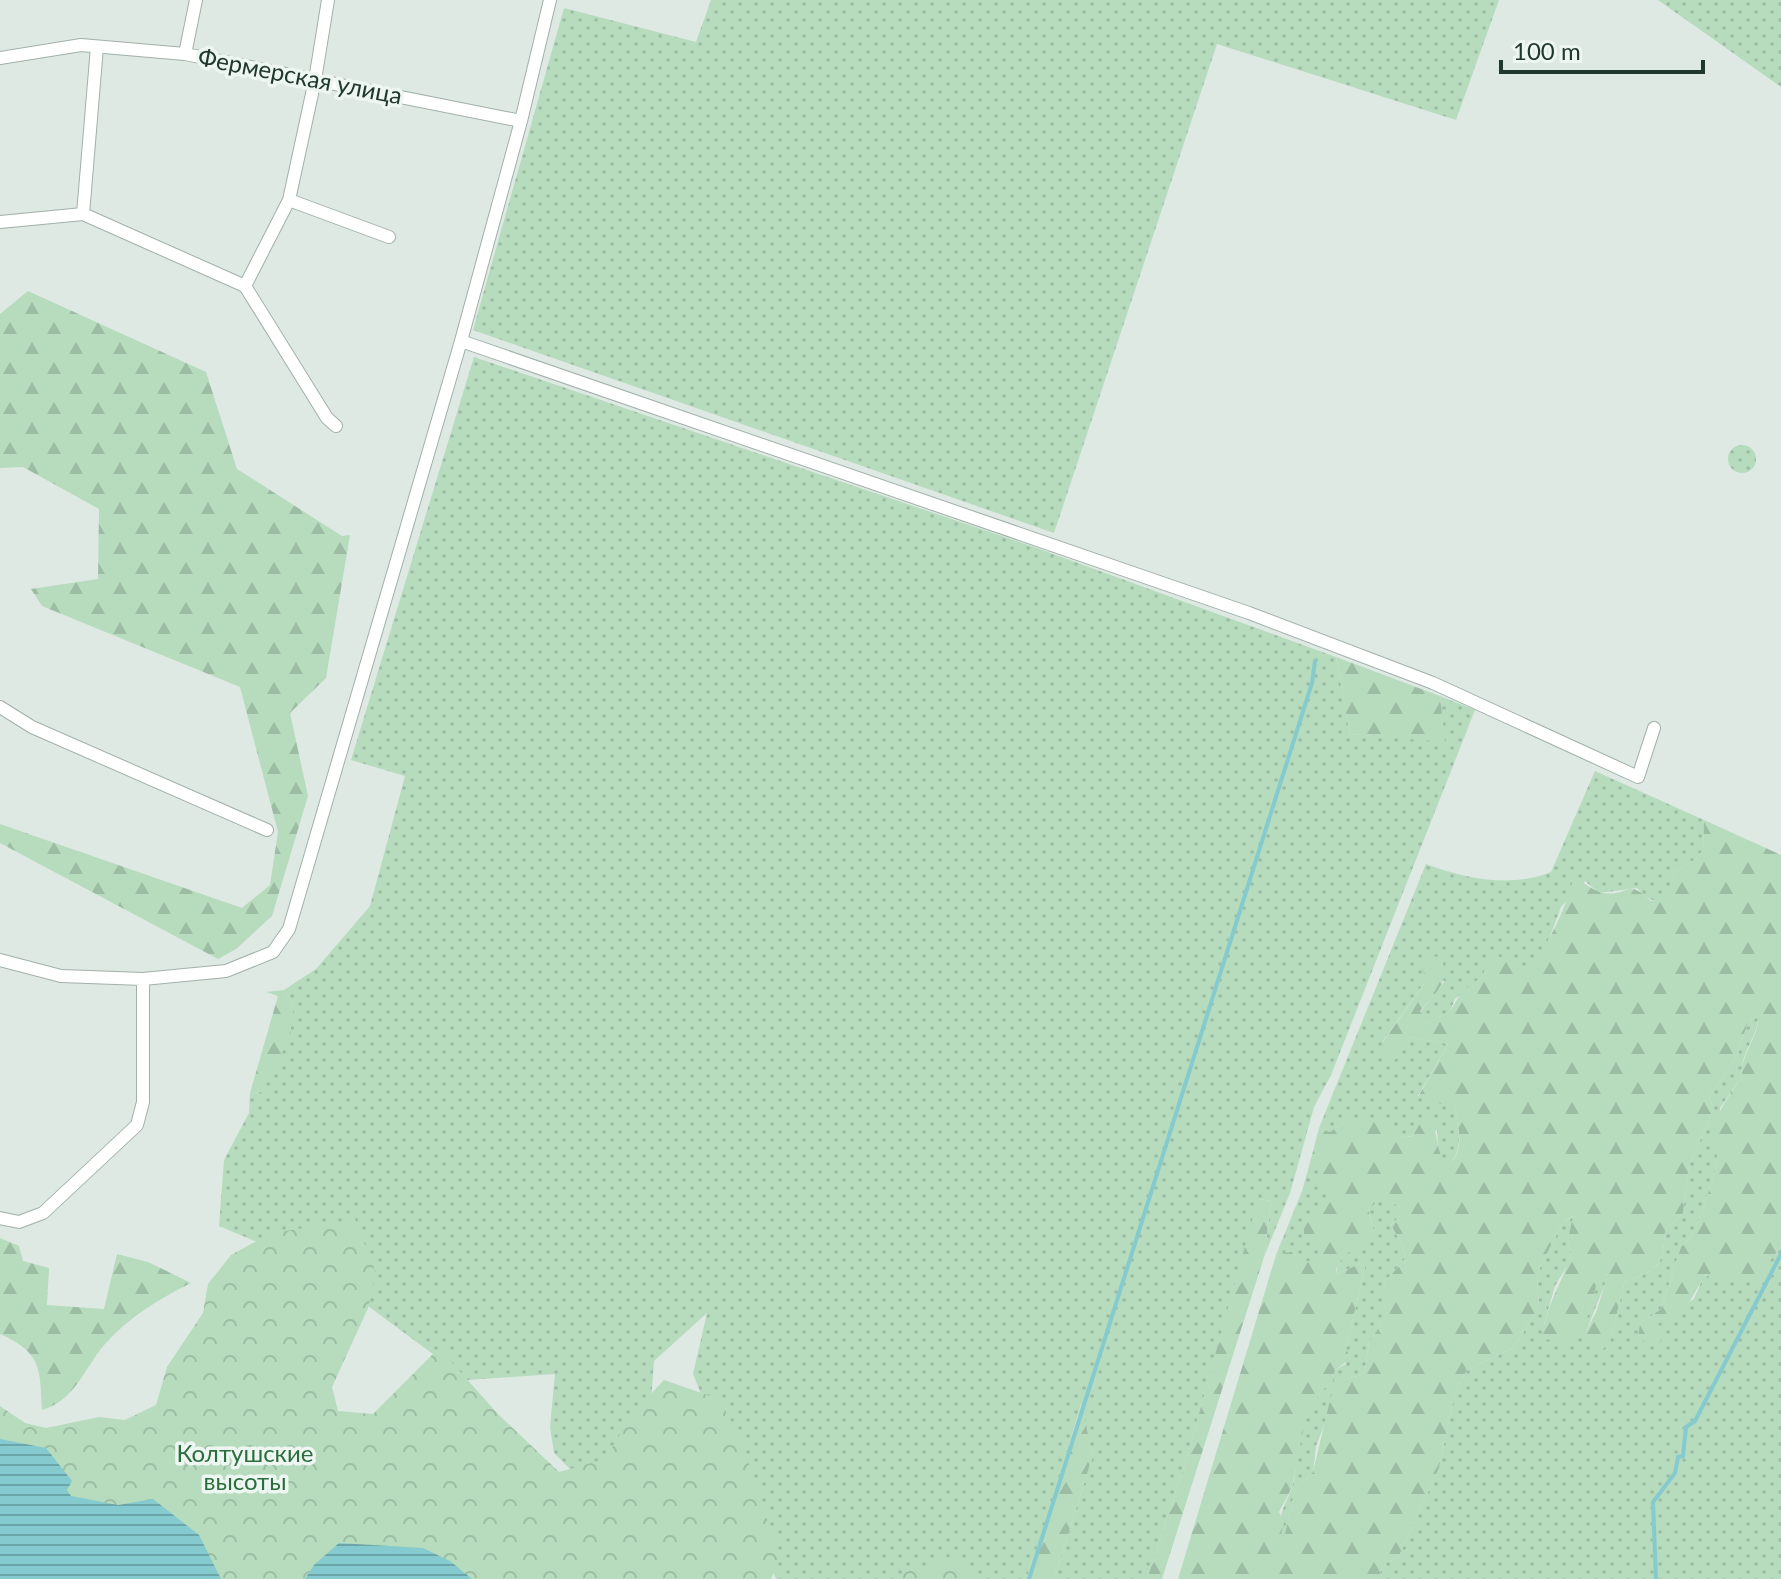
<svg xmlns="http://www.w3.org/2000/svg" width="1781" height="1579" font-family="Lato,sans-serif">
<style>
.grass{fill:url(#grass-dots)}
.forest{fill:url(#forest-firs);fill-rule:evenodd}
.park{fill:url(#park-crowns)}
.water{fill:url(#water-rules)}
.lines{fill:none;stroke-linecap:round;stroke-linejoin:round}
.stream{stroke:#85cace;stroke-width:4}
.minor-casing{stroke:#a1b0a9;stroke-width:14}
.minor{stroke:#fff;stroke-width:12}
.labels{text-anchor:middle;stroke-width:7;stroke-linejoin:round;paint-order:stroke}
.street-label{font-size:24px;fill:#20382f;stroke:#eef6f1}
.park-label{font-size:24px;fill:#2b6e3e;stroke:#eef6f1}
</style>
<defs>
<pattern id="grass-dots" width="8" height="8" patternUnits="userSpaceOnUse" patternTransform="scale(2)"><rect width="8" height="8" fill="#b6dbbd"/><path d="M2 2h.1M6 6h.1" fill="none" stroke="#9cbda3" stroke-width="1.8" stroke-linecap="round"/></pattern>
<pattern id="forest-firs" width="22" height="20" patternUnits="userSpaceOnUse" patternTransform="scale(2)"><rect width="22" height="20" fill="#b6dbbd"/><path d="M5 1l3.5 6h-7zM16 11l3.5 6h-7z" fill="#9cbda3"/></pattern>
<pattern id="park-crowns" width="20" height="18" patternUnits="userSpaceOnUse" patternTransform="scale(2)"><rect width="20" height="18" fill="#b6dbbd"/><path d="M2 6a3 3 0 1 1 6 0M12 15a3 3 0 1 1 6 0" fill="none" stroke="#9cbda3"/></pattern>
<pattern id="water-rules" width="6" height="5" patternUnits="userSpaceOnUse" patternTransform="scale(2)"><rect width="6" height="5" fill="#85cace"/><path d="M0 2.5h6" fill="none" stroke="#6ca5a8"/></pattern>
</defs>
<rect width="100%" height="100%" fill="#dee9e3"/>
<path class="grass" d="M711 0H1499L1456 120 1217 44 1054 533 473 330 564 8 696 42Z
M1658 0H1781V87Z
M474 357 1034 547 1336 657 1350 734 1444 741 1440 696 1475 710 1331 1075 1314 1107 1290 1193 1264 1257 1271 1201 1259 1199 1186 1461 1147 1579H1054L1092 1458 1081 1404 1041 1539 1024 1579H776L693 1374 707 1313 654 1361 650 1414 612 1472 582 1481 554 1453 550 1427 555 1374 468 1380 314 1266 219 1226 224 1160 249 1113 250 1093 262 1092 294 1004 284 990 316 969 370 906 405 776 351 760Z
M1728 459a14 14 0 1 1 28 0a14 14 0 1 1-28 0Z
M1595 771 1704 820 1703 850 1696 859 1674 872 1668 897C1652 904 1648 899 1637 888L1599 893 1585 881 1561 907 1546 947 1536 962 1524 968 1489 966 1482 977 1455 999 1450 1011 1427 1023 1420 1012 1445 981 1427 979 1383 1041 1395 1059 1411 1037 1448 1044 1418 1096 1455 1107C1458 1129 1465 1149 1448 1166L1439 1156 1437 1130 1402 1138 1384 1119H1348L1330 1132 1319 1128 1426 864C1465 879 1512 888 1551 872Z
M1758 1016C1758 1038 1739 1054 1742 1076L1720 1108 1717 1165 1701 1215 1690 1238 1681 1247 1661 1309 1640 1324 1656 1322 1694 1299 1704 1275C1739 1285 1760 1275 1781 1246V1579H1383L1380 1572 1387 1562 1398 1558 1439 1468 1455 1392 1467 1370 1511 1349 1519 1340 1539 1306 1537 1277 1541 1265 1563 1222 1574 1216 1568 1240 1571 1252 1568 1264 1555 1286 1544 1324 1588 1315 1598 1278 1609 1274 1585 1334 1609 1344 1625 1281C1660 1270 1663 1266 1665 1230L1683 1213 1689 1165 1714 1109 1709 1097 1737 1056 1748 1022Z
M1310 1163 1324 1169 1330 1195 1322 1213 1324 1256 1321 1262 1308 1263 1276 1255 1302 1191Z
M1378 1201H1391L1400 1208V1216L1391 1225 1403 1246 1405 1259 1384 1283 1386 1303 1379 1327 1369 1343 1365 1370 1361 1375 1342 1380 1316 1446 1313 1472 1295 1490 1285 1535H1280C1279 1506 1288 1504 1294 1480 1301 1445 1300 1404 1332 1382L1335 1370 1346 1364V1348L1365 1267 1360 1263 1337 1275C1334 1256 1361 1243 1374 1232L1368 1208Z"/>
<path class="forest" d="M28 291 206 372 237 469 342 536 350 535 326 678 290 713 308 796 272 916 236 949 218 959 0 843V824L242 908 270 885 278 832 240 687 42 606 31 589 98 579 99 509 23 467 0 468V314Z
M1336 657 1440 696 1445 742 1350 734Z
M1704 820 1781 855V1246L1767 1265 1764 1277 1728 1282 1705 1275 1679 1320 1657 1323 1664 1332 1660 1343 1649 1344 1638 1338 1640 1324 1661 1309 1681 1247 1690 1238 1701 1215 1717 1165V1152L1708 1145C1712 1118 1728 1098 1742 1076 1740 1054 1759 1038 1758 1016L1748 1022 1737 1056 1709 1097 1714 1109 1689 1165 1683 1213 1665 1230C1663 1267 1659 1270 1625 1281L1609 1344 1599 1352 1589 1345 1585 1334 1597 1310 1608 1274 1598 1279 1588 1315 1578 1337 1567 1345 1543 1338C1544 1306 1564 1282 1571 1252L1568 1240 1573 1216 1563 1222 1541 1265 1537 1277 1539 1306 1519 1340 1511 1349 1467 1370 1455 1392 1439 1468 1398 1558 1387 1562 1380 1572 1383 1579H1178L1276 1255 1295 1251 1302 1261 1321 1262 1324 1256 1304 1234V1220L1322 1213 1329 1195 1314 1185 1323 1169 1310 1163 1319 1128 1330 1132 1348 1119H1385L1402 1138 1413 1136 1419 1125 1431 1119C1439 1136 1435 1152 1448 1166 1466 1150 1458 1129 1455 1108L1418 1097 1448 1044 1411 1037 1395 1060 1383 1054V1042L1427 979 1421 967 1427 956 1440 957C1453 980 1435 993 1420 1011L1427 1023 1450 1011 1463 990 1482 977 1491 953 1524 968C1545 958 1568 902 1573 879 1585 881 1592 891 1603 893 1629 897 1626 877 1651 901L1667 897 1674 872 1696 859 1703 850ZM1378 1201H1391L1400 1208V1216L1391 1225 1403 1246 1405 1259 1384 1283 1385 1303 1379 1327 1369 1343 1365 1370 1361 1375 1342 1380 1331 1396 1313 1472 1295 1490 1285 1534 1281 1535 1284 1523 1279 1512C1284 1502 1291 1492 1293 1482 1303 1447 1299 1405 1332 1382L1335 1370 1350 1359 1346 1348 1365 1267 1360 1263 1337 1275 1336 1269 1342 1258 1374 1232 1368 1209Z
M284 990 294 1004 290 1036 262 1092 250 1093 278 996 266 992Z
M1258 1199 1271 1201 1264 1257 1162 1579H1147L1186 1461Z
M0 1238 19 1246 23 1261 49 1268 47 1305 104 1309 117 1254 148 1262 191 1283C159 1299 129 1317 105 1344 84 1368 75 1401 42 1410 40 1368 42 1353 0 1334Z
M1082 1402 1092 1458 1054 1579H1024L1041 1539Z"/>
<path class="park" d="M355 1219 376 1273 368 1308 332 1387 338 1411 373 1414 439 1348 498 1414 559 1472 606 1459 631 1415 664 1380 716 1398 739 1433 780 1559 771 1579H0V1406L25 1423 46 1428 99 1417 125 1420 156 1405 167 1367 203 1313 208 1284 231 1255 269 1234Z
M955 1555 975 1579H893L901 1574Z"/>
<path class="water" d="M0 1439 46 1448 72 1481 67 1490 71 1496 118 1505 153 1499 199 1535 221 1579H0Z
M339 1543 423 1548 450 1561 472 1579H305L314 1565Z"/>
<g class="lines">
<path class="stream" d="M1029 1579 1312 683 1315 661
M1656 1579 1653 1502 1675 1473 1678 1457 1683 1456 1686 1427 1695 1421 1781 1254"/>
<defs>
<path id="minor" d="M185 54 196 0
M0 58 81 45 185 54 521 121
M289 200 389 237
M83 214 97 47
M0 222 83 214 245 286
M245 286 289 200 315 80 328 0
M245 286 327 418 336 426
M461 341 1249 613 1433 683 1638 777 1654 728
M0 707 32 727 267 830
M0 960 61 976 143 979 226 971 273 952 289 929 461 341 521 121 550 0
M0 1218 19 1222 43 1213 137 1125 143 1102V979"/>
</defs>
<use href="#minor" class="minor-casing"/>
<use href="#minor" class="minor"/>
</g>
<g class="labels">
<g class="street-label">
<text transform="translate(300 77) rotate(11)" y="8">Фермерская улица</text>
</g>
<g class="park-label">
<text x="245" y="1462">Колтушские<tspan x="245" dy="28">высоты</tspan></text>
</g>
</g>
<path d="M1501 60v12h202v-12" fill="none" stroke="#20382f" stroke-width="4"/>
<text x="1513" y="60" font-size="24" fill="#20382f" stroke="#eef6f1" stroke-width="6" paint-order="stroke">100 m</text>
</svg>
